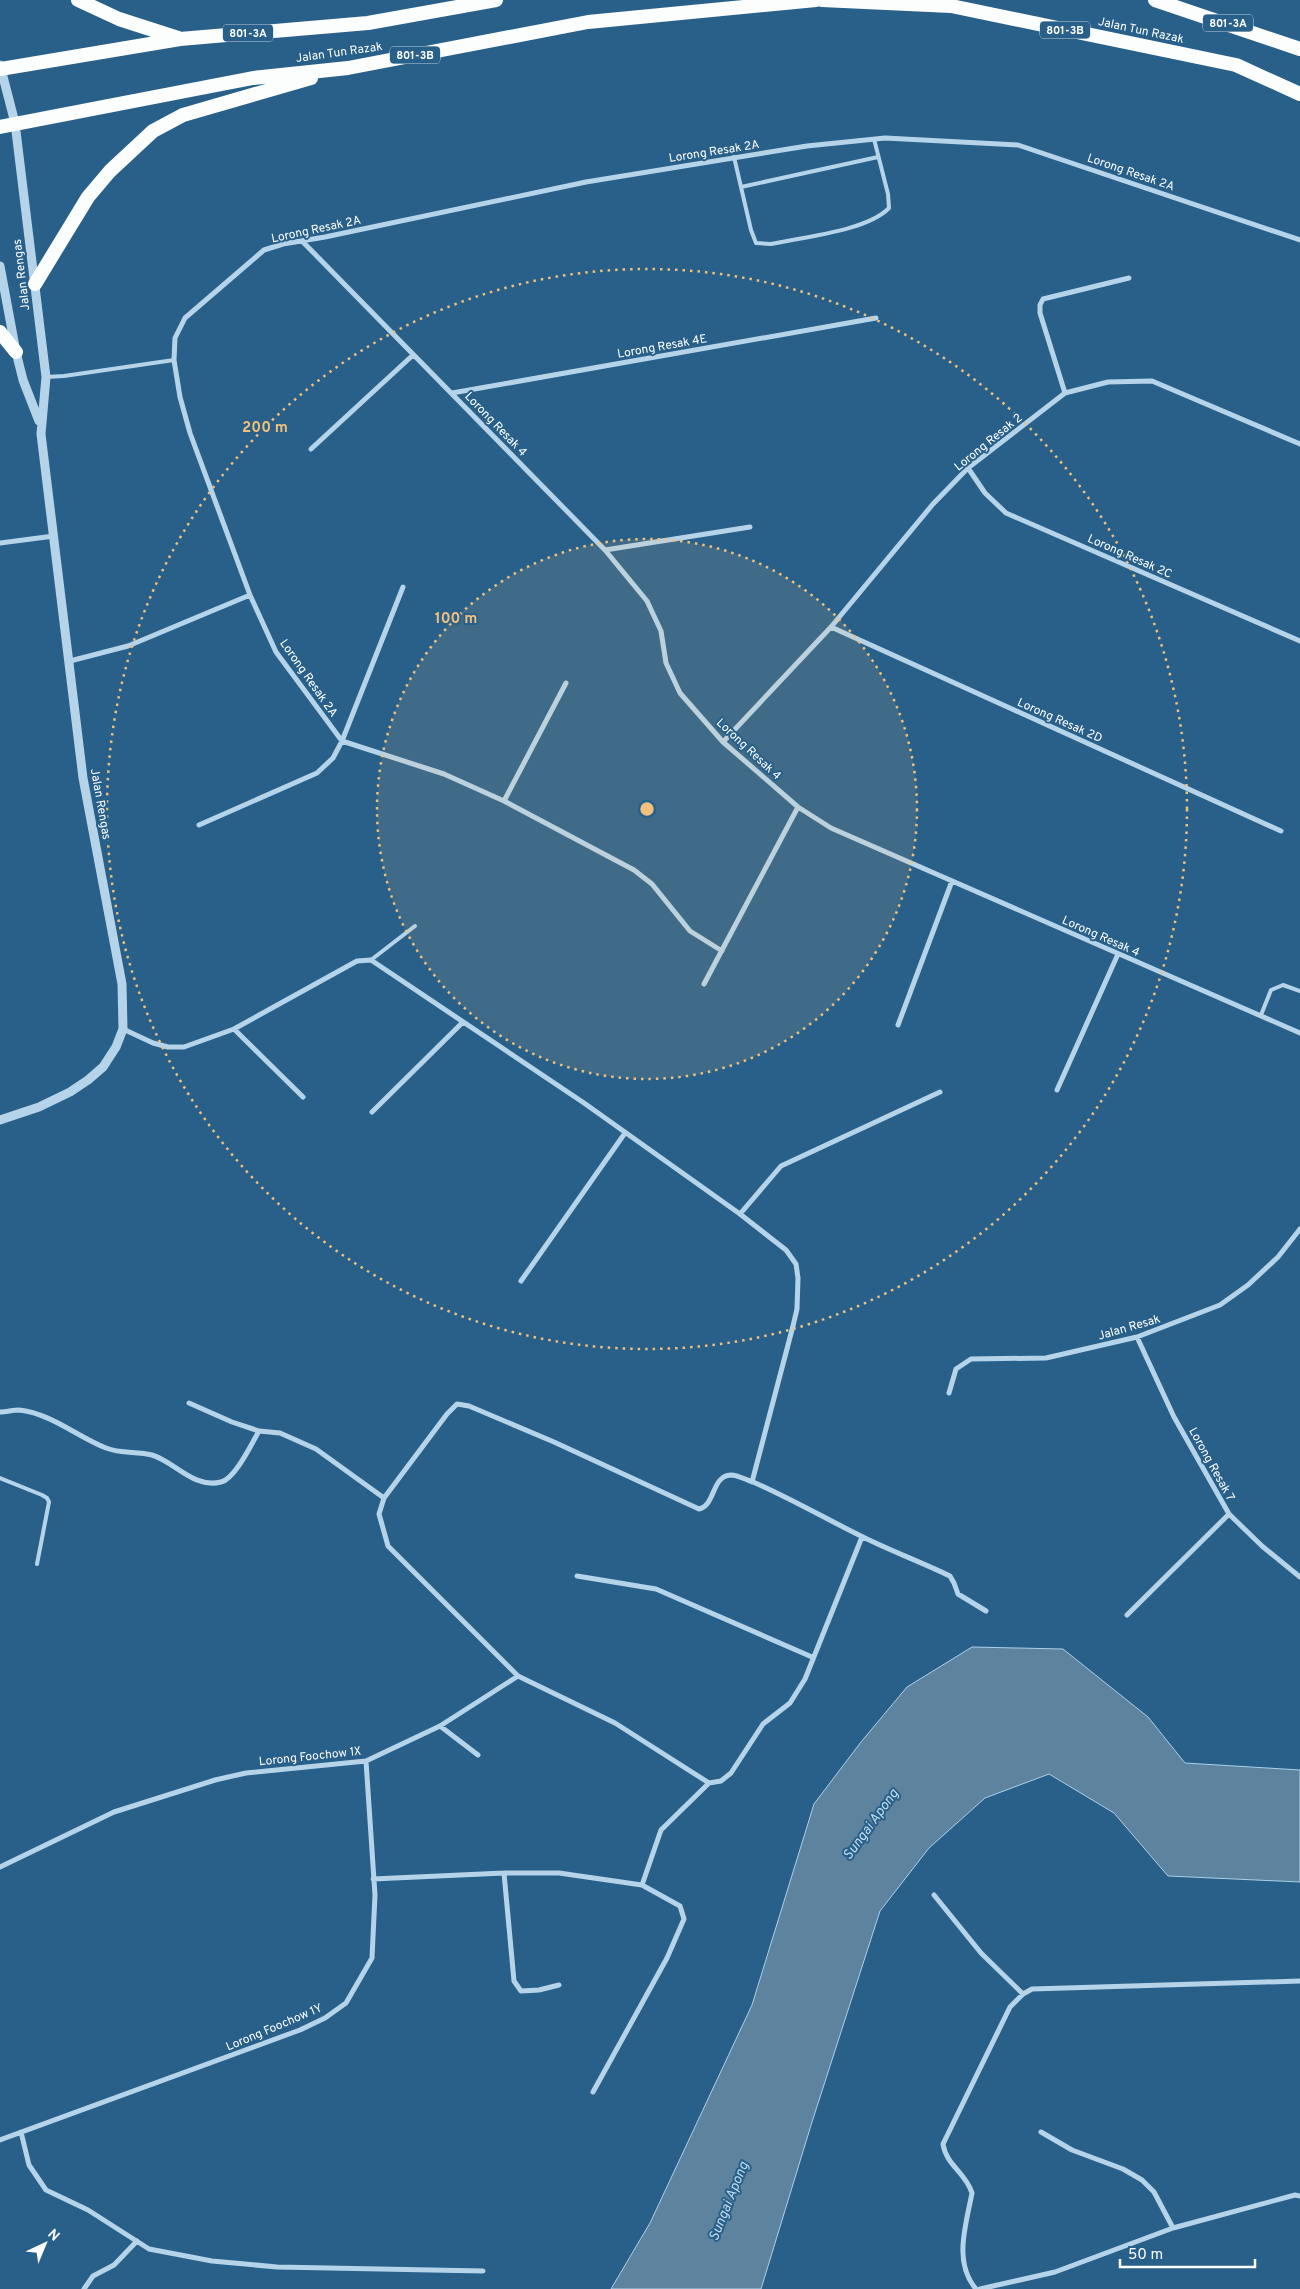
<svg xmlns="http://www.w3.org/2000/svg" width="1300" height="2289" font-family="Overpass,sans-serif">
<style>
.water{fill:#5e839f;stroke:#abd0e9}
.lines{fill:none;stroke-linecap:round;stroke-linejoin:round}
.service{stroke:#b6d4e9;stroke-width:4}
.minor{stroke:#b6d4e9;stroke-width:5}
.tertiary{stroke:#b6d4e9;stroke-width:9}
.trunk{stroke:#fcfefe;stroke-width:14}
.ring{fill:none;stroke:#f1c07d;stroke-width:2.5;stroke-dasharray:2.5 5}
.labels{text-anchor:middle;stroke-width:4;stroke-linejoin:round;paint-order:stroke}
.shield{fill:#28608a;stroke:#becfdc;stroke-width:1}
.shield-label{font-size:11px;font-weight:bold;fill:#fff}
.street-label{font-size:12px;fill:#fff;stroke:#28608a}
.water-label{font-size:14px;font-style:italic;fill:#c2ddf0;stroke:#28608a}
.centre{fill:#f1c07d;stroke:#28608a;stroke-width:2.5}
.ring-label{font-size:15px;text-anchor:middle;font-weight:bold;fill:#f1c07d;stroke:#28608a;stroke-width:4;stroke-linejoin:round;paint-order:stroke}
</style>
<rect width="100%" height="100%" fill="#28608a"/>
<path class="water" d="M972 1647 1063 1649 1148 1717 1185 1763 1300 1770V1882L1168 1876 1114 1813 1049 1774 985 1798 929 1848 880 1911 812 2122 761 2289H611L650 2223 752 2005 814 1804 861 1742 907 1687Z"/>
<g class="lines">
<path class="service" d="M734 157 751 230 756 243 771 244C803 237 867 231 889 208L888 194 874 139
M741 187 878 157
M46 377 64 376 174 360
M371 960 415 926
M1261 1015 1271 990 1283 985 1300 991
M0 1478 42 1495 47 1498 49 1502 37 1564"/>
<path class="minor" d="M302 241 605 550 647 601 661 631 666 663 680 693 723 742 798 807 831 828 1300 1033
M452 393 876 318
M1065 393 1040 313V305L1043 299 1129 278
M311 449 413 355
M968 468 985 493 1006 513 1300 641
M0 543 54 536
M605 550 750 527
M831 627 1281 831
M70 661 128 646 250 595
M723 742 831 627 933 504 968 468 1065 393 1108 382 1152 381 1300 444
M504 801 566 683
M199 825 317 773 333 758 342 741 403 587
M722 951 690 931 652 884 634 870 504 801 444 774 342 741 276 652 250 595 190 433 180 397 174 360 175 338 185 318 264 250 283 244 325 237 586 182 807 146 885 138 1018 145 1300 240
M704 984 798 807
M898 1025 952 881
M123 1029 153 1043 168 1047H184L234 1029 357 961 371 960 584 1103 740 1214 786 1250 796 1264 798 1278 797 1309 793 1326 752 1482
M234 1029 303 1097
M1057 1090 1118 954
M372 1112 462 1023
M740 1214 781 1166 940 1092
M521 1281 625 1133
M1137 1337 1174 1417 1229 1514 1262 1546 1300 1577
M949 1393 956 1369 971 1359 1046 1358 1137 1337 1220 1305 1248 1285 1278 1257 1300 1229
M189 1403 232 1422 259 1431 280 1433 316 1449 384 1498 379 1514 388 1546 518 1676
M0 1412C6 1412 13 1410 19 1410 50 1413 78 1437 106 1448 121 1454 137 1451 152 1455 175 1462 194 1489 221 1482 235 1479 252 1443 259 1431
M384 1498 447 1414 457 1404 469 1406 554 1442 699 1509C716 1505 711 1476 731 1475 738 1475 746 1480 753 1482 790 1498 826 1519 863 1537 891 1551 921 1562 950 1576L954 1583 958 1594 986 1611
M577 1576 656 1589 812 1657
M1127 1615 1229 1514
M440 1726 478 1755
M0 1867 114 1812 215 1780 246 1773 366 1761 440 1726 518 1676 615 1723 709 1783
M504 1873 514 1981 521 1991 539 1990 559 1985
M373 1879 504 1873H559L642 1885 680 1906 684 1919 667 1958 593 2092
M642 1885 661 1830 709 1783 721 1781 731 1773 763 1724 790 1703 805 1679 862 1537
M934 1895 981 1953 1023 1994
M21 2132 29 2165 46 2190 88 2210 149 2249 212 2261 277 2267 483 2271
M1041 2132 1072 2150 1123 2169 1142 2180 1154 2192 1173 2228
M0 2140 300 2030 325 2018 346 2003 372 1958 375 1895 366 1761
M84 2289 93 2276 114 2265 137 2241
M976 2289C953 2262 966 2225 972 2193 966 2173 946 2165 943 2144L1010 2007 1023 1994 1032 1989 1300 1981
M980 2289 1055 2272 1173 2228 1295 2195 1300 2196"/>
<path class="tertiary" d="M0 266 16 352 23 380 39 421
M0 1120 39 1107 70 1092 88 1080 103 1067 116 1047 123 1029 122 984 83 778 41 434 46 377 15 123 0 65"/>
<path class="trunk" d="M78 0 119 19 178 38
M822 0 951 6 1236 65 1300 94
M1155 0 1300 49
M0 69 180 39 368 23 496 0
M0 127 253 78 348 68 588 22 816 0
M35 284 88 197 110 171 153 131 183 115 311 78
M0 332 16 352"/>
</g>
<circle cx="647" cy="809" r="270" fill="#f1c07d" fill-opacity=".12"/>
<g class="ring">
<circle cx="647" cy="809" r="270"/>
<circle cx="647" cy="809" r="540"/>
</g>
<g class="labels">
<g class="shield">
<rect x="1203" y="14.5" width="50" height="17" rx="4"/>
<rect x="1040" y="21.5" width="50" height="17" rx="4"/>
<rect x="223" y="24.5" width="50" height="17" rx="4"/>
<rect x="390" y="46.5" width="50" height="17" rx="4"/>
</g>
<g class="shield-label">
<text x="1228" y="27">801-3A</text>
<text x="1065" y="34">801-3B</text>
<text x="248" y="37">801-3A</text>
<text x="415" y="59">801-3B</text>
</g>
<g class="street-label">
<text transform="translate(1141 30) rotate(12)" y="4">Jalan Tun Razak</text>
<text transform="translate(339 52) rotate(-8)" y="4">Jalan Tun Razak</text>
<text transform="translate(714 151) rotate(-9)" y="4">Lorong Resak 2A</text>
<text transform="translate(1131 172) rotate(19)" y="4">Lorong Resak 2A</text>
<text transform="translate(316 229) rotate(-12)" y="4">Lorong Resak 2A</text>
<text transform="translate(21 275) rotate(-97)" y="4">Jalan Rengas</text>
<text transform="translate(662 346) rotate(-10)" y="4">Lorong Resak 4E</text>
<text transform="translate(496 424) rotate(46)" y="4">Lorong Resak 4</text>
<text transform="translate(988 442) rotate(-39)" y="4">Lorong Resak 2</text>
<text transform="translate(1130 556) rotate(24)" y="4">Lorong Resak 2C</text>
<text transform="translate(309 678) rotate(55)" y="4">Lorong Resak 2A</text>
<text transform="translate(1060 720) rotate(24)" y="4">Lorong Resak 2D</text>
<text transform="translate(749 749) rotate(43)" y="4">Lorong Resak 4</text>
<text transform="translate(101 804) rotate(80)" y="4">Jalan Rengas</text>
<text transform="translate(1101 936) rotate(24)" y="4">Lorong Resak 4</text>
<text transform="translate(1129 1327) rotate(-16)" y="4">Jalan Resak</text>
<text transform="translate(1212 1464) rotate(61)" y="4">Lorong Resak 7</text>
<text transform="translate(310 1756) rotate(-6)" y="4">Lorong Foochow 1X</text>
<text transform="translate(274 2027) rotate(-23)" y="4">Lorong Foochow 1Y</text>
</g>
<g class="water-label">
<text transform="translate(870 1824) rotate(-54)" y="5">Sungai Apong</text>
<text transform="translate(728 2201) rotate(-68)" y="5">Sungai Apong</text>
</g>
</g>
<circle cx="647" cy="809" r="8" class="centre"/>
<g class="ring-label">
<text x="265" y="432">200 m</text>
<text x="456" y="623">100 m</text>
</g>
<g transform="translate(45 2244) rotate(44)" stroke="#28608a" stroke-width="4" paint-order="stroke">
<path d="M0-4L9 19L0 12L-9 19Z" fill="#ffffff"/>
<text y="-8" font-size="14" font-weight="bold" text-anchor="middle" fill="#ffffff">N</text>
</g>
<path d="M1120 2259v8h135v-8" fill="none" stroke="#ffffff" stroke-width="2.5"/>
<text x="1128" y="2259" font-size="15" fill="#ffffff" stroke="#28608a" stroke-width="4" paint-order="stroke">50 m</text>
</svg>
